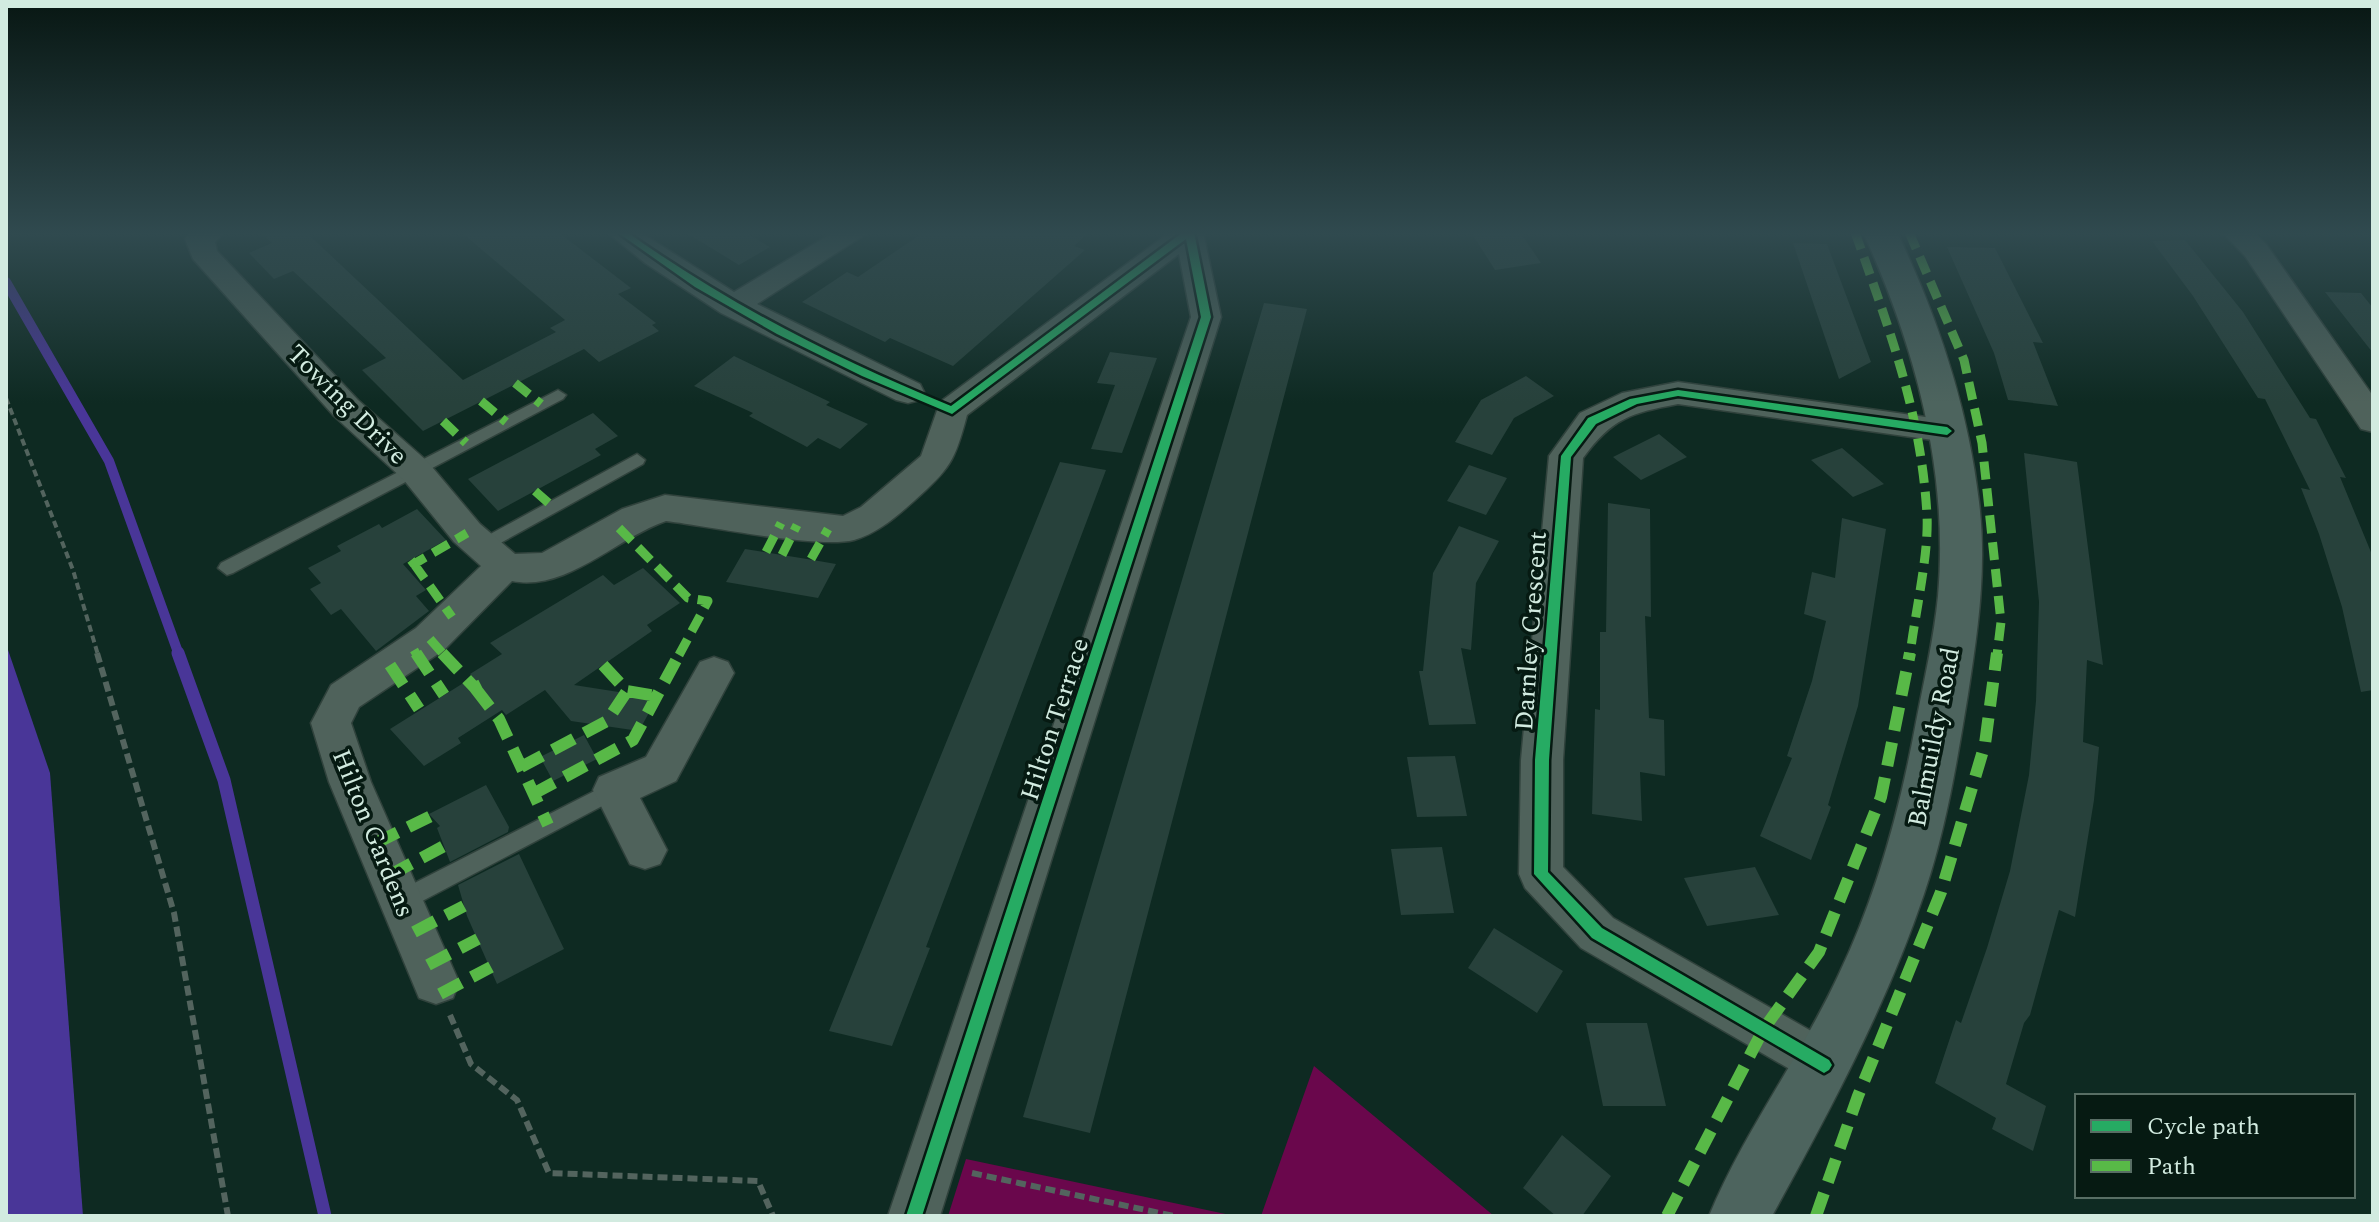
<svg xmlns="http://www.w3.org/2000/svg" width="2379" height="1222" font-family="Spectral,serif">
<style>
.green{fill:#6a074c}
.water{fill:#493698}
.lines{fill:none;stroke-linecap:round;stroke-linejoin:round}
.stream-far1{stroke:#493698;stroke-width:10}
.stream{stroke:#493698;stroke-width:13}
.building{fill:#27413b}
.lane-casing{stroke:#30423c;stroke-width:3}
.street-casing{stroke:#30423c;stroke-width:3}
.secondary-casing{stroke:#30423c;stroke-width:3}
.path-far1{stroke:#53645e;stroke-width:4;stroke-dasharray:7 4;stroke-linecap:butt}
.path{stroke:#53645e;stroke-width:6;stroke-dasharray:10 5;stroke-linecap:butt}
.lane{fill:#4f625b;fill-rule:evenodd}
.street{fill:#4f625b;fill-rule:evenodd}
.secondary{fill:#4d645e;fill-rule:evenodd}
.quiet-far1{stroke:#58b947;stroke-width:9;stroke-dasharray:18 9;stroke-linecap:butt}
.quiet{stroke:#58b947;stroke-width:12;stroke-dasharray:24 12;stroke-linecap:butt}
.cycleway-casing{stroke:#061a12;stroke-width:5}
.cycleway{fill:#26ab63;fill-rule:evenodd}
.labels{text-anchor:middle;stroke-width:7;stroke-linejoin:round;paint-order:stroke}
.street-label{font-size:26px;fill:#d2ebe0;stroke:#061a12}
</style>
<rect width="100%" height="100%" fill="#0e2a22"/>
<path class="green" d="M1314 1066 1494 1216H1261Z
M966 1159 1235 1216H948Z"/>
<path class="water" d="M6 644 50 773 83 1216H6Z"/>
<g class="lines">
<path class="stream-far1" d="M6 282 109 461 179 655"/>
<path class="stream" d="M178 653 224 780 325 1216"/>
</g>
<path class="building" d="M260 232H306L463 380 556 332 550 328 565 320 461 232H558L631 288 618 294 656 323 652 325 659 331 599 362 584 349 423 431 362 370 386 358 293 271 274 279 249 253 272 243Z
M685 232H745L770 247 739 265Z
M924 232H1089L1074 246 1085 250 953 366 890 338 885 342 802 302 847 272 858 277Z
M1471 232H1520L1541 263 1495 270Z
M2185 240 2243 312 2310 418 2316 419 2346 478 2340 477 2373 557V690L2361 692 2342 607 2319 534 2301 488 2310 490 2265 399 2258 398 2193 296 2152 241Z
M1793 243 1827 244 1871 362 1839 379Z
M1947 247 1995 248 2043 343 2033 342 2058 406 2008 400 1994 353Z
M2325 292 2361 293 2373 308V353Z
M1264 303 1307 309 1090 1133 1023 1117Z
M1110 352 1157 358 1122 453 1091 449 1115 385 1097 383Z
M734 356 830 402 826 405 868 424 840 449 818 438 807 447 749 416 753 413 694 386Z
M1526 376 1554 396 1514 418 1492 455 1455 442 1481 400Z
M593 413 618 436 595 449 601 455 498 511 468 479Z
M1659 434 1687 457 1641 480 1613 457Z
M1842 448 1884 484 1853 497 1811 460Z
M2024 453 2077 462 2103 665 2087 660 2083 742 2099 747 2094 800 2075 917 2059 910 2030 1015 2024 1023 2006 1084 2046 1106 2033 1151 1992 1129 1996 1118 1935 1083 1956 1020 1961 1023 1987 948 2010 871 2029 775 2036 701 2039 602Z
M1060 462 1106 470 926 947 930 948 892 1046 829 1031Z
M1469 465 1507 478 1486 515 1447 501Z
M1608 503 1650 509 1651 617 1645 616 1649 718 1664 720 1665 776 1640 772 1642 821 1592 814 1595 709 1600 710V632H1606Z
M417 509 446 540 403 564 426 590 416 596 429 611 376 651 341 609 331 615 310 589 321 583 308 568 341 551 337 546 379 524 382 528Z
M1842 518 1886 529 1858 706 1828 805 1831 807 1811 860 1760 836 1792 758 1787 756 1812 681 1826 621 1804 614 1812 572 1835 578Z
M1459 526 1499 541 1476 583 1471 650 1461 648 1476 724 1429 725 1419 671H1423L1433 573Z
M745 549 807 559 836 564 818 598 726 582Z
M643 568 680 603 647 625 652 631 574 685 657 698 639 731 571 721 545 690 506 715 502 710 458 738 461 743 424 766 390 729 473 677 470 674 502 654 490 643 603 575 614 585Z
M584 735 597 759 553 781 540 757Z
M1455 756 1467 816 1417 817 1407 757Z
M486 785 509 827 508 832 450 862 437 828 440 826 429 814Z
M1442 847 1454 913 1401 915 1391 849Z
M519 854 564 949 497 984 467 916 458 885Z
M1755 867 1779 915 1707 926 1684 878Z
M1494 928 1563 971 1537 1013 1468 968Z
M1586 1023H1647L1666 1106H1603Z
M1562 1135 1611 1176 1582 1216H1556L1523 1188Z"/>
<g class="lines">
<defs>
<path id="lane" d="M558 390 566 395 563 399 233 573 227 575 218 568 221 563Z
M637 454 645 460 643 464 486 551H474L471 547 474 543Z
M614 781 621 784 624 790 621 796 409 908 401 911 393 908 390 901 393 894Z"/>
<path id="street" d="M191 232H224L215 242 217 251 358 400 427 461 480 524 515 554 542 553 622 509 665 495 843 516 861 507 921 456 940 402 1170 232H1203L1221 317 940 1216H888L1191 317 1179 254 967 415C955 461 950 469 914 501 896 517 878 533 854 540 818 549 708 526 666 521 616 538 567 592 512 581L444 650 359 707 351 723 371 782 459 982 453 998 436 1004 419 998 329 782 311 723 331 685 416 628 481 566 454 542 403 479 334 416 193 259 185 239Z
M607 232H640L734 292 834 232H869L757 304 920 384 924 392 920 400 908 403 896 400 721 313 645 263Z
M2222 232H2253L2266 244 2373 396V432L2361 429 2245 256Z
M1678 382 1947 420 1959 423 1964 431 1959 439 1947 442 1678 404C1631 413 1612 418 1583 458L1563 760V867L1613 918 1841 1048 1848 1065 1841 1082 1824 1089 1581 948 1525 888 1519 874 1521 760 1549 456 1580 413 1622 393Z
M714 657 728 662 734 673 728 684 676 781 640 798 667 850 660 864 645 869 630 864 593 790 599 777 646 757 700 662Z"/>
<path id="secondary" d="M1863 232H1897C1938 318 1968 407 1979 502 1987 568 1978 630 1968 694 1957 762 1946 829 1924 894 1886 1007 1829 1112 1772 1216H1709C1743 1133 1800 1058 1838 976 1877 895 1900 809 1916 722 1924 680 1934 638 1938 596 1949 471 1915 346 1863 232Z"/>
</defs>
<use href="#lane" class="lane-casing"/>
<use href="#street" class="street-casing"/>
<use href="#secondary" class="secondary-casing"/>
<path class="path-far1" d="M6 398 73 570 98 655"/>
<path class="path" d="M97 653 174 913 228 1216
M450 1015 471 1064 517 1100 549 1173 758 1181 773 1216
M972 1173 1174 1216"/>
<use href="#lane" class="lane"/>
<use href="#street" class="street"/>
<use href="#secondary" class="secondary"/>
<path class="quiet-far1" d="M1855 232C1889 329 1921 411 1927 515 1929 555 1915 613 1910 655
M1909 232 1964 360 1982 443 2001 622 1997 655
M515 383 541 404
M481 401 506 422
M443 421 466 443
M535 491 553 507
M619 528 688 598 708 601 679 655
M766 552 781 523
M782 555 797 525
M811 559 828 529
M411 560 414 564 467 533
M414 564 452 617
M430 639 444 655
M414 650 417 655"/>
<path class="quiet" d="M416 653 444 695
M442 653 475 688 481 685
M390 665 419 709
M603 665 627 691 657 696
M475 688 499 719 548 825
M521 767 607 721 627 691
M533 794 633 740 680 653
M376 843 431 816
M390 875 444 846
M414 932 464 906
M428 965 478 939
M440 994 491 967
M1667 1216 1763 1030 1819 952 1881 797 1910 653
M1816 1216 1858 1096 1941 892 1985 744 1997 653"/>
<defs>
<path id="cycleway" d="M617 232H627C728 304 836 359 951 406L1183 232H1194L1211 317 922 1216H906L1201 317 1186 239 952 414 862 376 777 334 695 287Z
M1678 390 1947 427 1952 431 1947 435 1678 396 1637 404 1596 424 1571 457 1549 760 1548 872 1602 928 1829 1060 1832 1065 1829 1070 1824 1073 1592 938 1534 874 1535 760 1561 456 1588 418 1630 399Z"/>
</defs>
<use href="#cycleway" class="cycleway-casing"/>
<use href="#cycleway" class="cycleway"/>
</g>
<linearGradient id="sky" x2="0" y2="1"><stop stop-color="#081713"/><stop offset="0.58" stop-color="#304a4f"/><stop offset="1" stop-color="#304a4f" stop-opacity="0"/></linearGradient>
<rect width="2379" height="403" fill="url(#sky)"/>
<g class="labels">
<g class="street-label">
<text transform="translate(348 404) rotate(45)" y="9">Towing Drive</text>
<text transform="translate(1530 631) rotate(-86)" y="9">Darnley Crescent</text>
<text transform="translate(1054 719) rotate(-72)" y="9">Hilton Terrace</text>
<text transform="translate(1933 737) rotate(-79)" y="9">Balmuildy Road</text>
<text transform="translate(374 833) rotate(68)" y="9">Hilton Gardens</text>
</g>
</g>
<rect width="2379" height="1222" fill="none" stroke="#d2ebe0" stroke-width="16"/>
<rect x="2075" y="1094" width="280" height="104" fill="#061a12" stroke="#586e64" stroke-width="2"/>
<rect x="2091" y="1120" width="40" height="12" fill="#26ab63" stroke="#586e64" stroke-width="2"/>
<text x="2147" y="1134" font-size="24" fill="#d2ebe0">Cycle path</text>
<rect x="2091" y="1160" width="40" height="12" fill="#58b947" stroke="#586e64" stroke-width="2"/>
<text x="2147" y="1174" font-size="24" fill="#d2ebe0">Path</text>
</svg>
